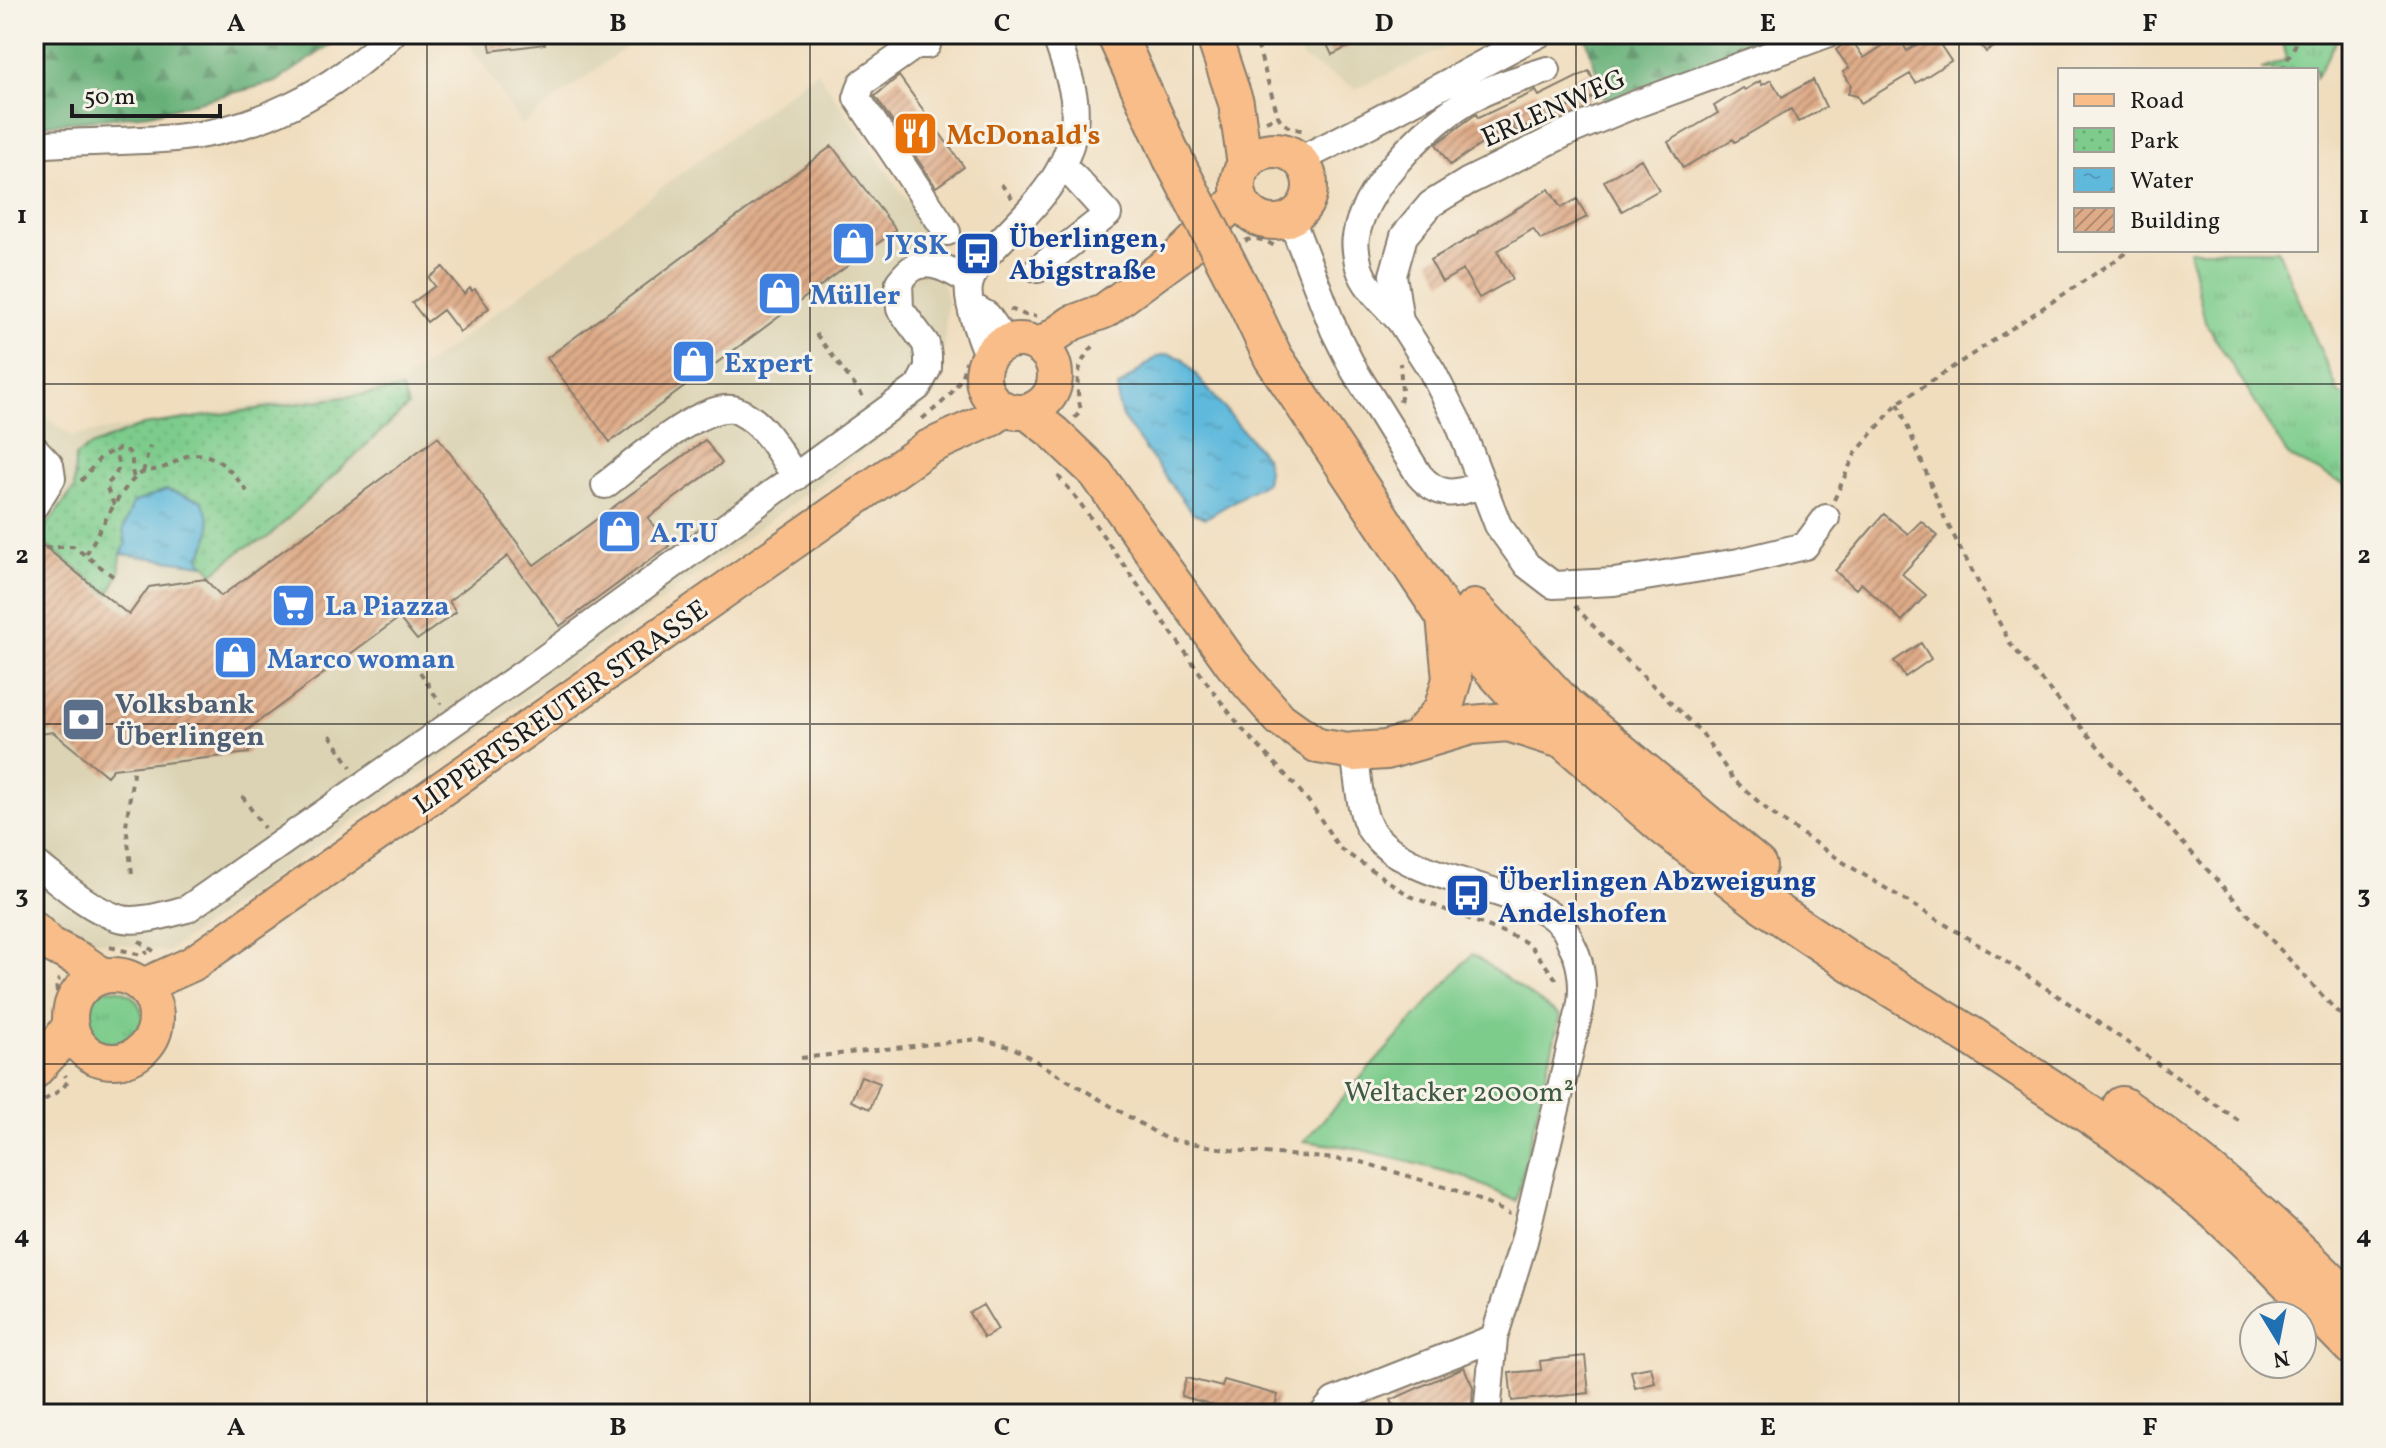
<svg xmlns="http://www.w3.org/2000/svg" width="2386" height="1448" font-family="Vollkorn,serif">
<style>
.built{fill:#dcd3b4}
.grass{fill:url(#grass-tufts);stroke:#4c7454;stroke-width:2}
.forest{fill:url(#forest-firs);stroke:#41664a;stroke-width:2}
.park{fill:url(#park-dots);stroke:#4c7454;stroke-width:2}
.garden{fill:#7dcc8c;stroke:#4c7454;stroke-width:2}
.water{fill:url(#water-ripples);stroke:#3d6a7c;stroke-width:2}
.building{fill:url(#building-hatch)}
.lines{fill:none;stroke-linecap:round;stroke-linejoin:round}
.minor-casing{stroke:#867c6d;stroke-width:30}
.major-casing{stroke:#867c6d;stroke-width:38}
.highway-casing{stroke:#867c6d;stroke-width:42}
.path{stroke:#867c6d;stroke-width:4;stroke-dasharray:6 6;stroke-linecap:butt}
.minor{stroke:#fff;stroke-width:26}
.major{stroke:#f8bd88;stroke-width:34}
.highway{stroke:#f8bd88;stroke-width:38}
.highway-bridge-casing{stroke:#867c6d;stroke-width:42;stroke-linecap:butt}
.highway-bridge{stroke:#f8bd88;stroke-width:38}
.grid{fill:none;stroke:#1c1c1c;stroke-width:2;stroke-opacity:0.55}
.labels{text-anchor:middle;stroke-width:6;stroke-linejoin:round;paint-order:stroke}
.street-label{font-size:28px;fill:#1c1c1c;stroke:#f7f3e8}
.food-label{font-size:28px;font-weight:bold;fill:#c56008;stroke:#f7f3e8;text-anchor:start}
.transit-label{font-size:28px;font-weight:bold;fill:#164399;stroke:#f7f3e8;text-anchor:start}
.shop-label{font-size:28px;font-weight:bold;fill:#366cbe;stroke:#f7f3e8;text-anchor:start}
.service-label{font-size:28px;font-weight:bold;fill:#4e5e75;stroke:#f7f3e8;text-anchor:start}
.park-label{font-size:28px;fill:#3e5a43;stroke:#f7f3e8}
.neatline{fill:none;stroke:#1c1c1c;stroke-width:3}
.grid-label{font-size:26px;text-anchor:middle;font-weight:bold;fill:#1c1c1c}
</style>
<defs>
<pattern id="grass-tufts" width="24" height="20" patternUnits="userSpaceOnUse" patternTransform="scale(2)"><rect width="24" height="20" fill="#7dcc8c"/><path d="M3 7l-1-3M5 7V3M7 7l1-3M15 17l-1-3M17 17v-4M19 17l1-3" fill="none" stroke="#6baf78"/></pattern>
<pattern id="forest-firs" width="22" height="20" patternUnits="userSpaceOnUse" patternTransform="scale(2)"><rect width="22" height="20" fill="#66b078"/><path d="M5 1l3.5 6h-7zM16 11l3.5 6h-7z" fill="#538e62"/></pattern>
<pattern id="park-dots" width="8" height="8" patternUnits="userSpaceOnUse" patternTransform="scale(2)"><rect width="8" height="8" fill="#7dcc8c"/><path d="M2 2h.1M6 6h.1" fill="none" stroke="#6baf78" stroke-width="1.8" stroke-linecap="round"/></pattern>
<pattern id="water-ripples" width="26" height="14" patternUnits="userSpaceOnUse" patternTransform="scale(2)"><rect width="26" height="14" fill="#5eb9dc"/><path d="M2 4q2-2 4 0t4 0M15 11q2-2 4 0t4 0" fill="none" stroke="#519ebc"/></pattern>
<pattern id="building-hatch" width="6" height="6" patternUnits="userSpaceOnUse" patternTransform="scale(2)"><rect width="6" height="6" fill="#deab88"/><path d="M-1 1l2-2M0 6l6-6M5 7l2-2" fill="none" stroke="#b38a6e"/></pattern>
</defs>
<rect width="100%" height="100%" fill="#f7f3e8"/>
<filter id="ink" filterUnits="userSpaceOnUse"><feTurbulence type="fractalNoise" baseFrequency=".0125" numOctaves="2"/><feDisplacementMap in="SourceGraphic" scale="16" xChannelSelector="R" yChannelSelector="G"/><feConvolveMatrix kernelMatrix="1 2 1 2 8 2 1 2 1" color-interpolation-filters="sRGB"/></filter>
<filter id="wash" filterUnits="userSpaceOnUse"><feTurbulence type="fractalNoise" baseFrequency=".006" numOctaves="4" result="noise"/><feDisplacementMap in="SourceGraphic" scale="32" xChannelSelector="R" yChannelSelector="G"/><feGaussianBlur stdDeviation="1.8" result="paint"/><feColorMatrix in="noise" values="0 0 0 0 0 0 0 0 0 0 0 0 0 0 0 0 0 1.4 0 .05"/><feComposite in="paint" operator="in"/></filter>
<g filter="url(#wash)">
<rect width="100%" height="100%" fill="#f0ddbe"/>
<path class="built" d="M463 34H644L521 125Z
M1293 34H1475L1356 89 1302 58Z
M817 71 931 235 947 300 942 380 934 398 571 668 167 952 85 939 34 900V407L71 436 406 380Z"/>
<path class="grass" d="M2281 34H2340L2316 77V70H2261L2287 59Z
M2189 250H2278L2339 394 2352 397V488L2289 457 2205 322Z
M81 1020a31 31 0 1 1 62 0a31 31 0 1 1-62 0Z"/>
<path class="forest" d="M34 34H346L276 82 150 114 34 126Z
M1585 34H1795L1605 100Z"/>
<path class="park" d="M402 389 408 406 266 539 244 548 213 573 206 565H203L200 556 206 546 201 500 166 490 133 503 123 530 126 544 121 554 119 574 109 594 37 538 74 489 75 456 91 446 143 425Z"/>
<path class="garden" d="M1472 954 1560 1016 1516 1201 1463 1176 1355 1148 1304 1141Z"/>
<path class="water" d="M1169 354 1182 358 1265 457 1268 470 1266 482 1206 518 1192 513 1122 417 1118 403V387L1158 356Z
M166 490 201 500C213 520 213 536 200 556L203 565 121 554 126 544 123 530 133 503Z"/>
<g id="blocks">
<path class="building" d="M488 34H544L545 44 491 51Z
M1322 34H1374L1332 55Z
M1933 34 1951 61 1916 83 1910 74 1861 103 1857 96 1848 94 1851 85 1843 72 1849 68 1836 50 1843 44 1851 39 1864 58 1898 36 1907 51Z
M1974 34H2013L1986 52Z
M1589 71 1600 94 1575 106V104L1516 132 1512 124 1450 165 1436 144 1476 114 1478 118 1536 91 1539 96Z
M899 76 964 167 936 187 875 96Z
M1771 80 1782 97 1813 80 1826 107 1798 122 1791 109 1735 142 1733 139 1683 168 1668 142 1718 113 1714 106 1743 88 1745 90 1760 81 1762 85Z
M832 146 896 230 610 442 547 358Z
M1641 159 1659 190 1622 211 1604 181Z
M1549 189 1561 208 1577 199 1587 217 1541 240 1533 229 1497 251 1513 279 1479 298 1463 270 1442 282 1430 260 1479 233 1478 232Z
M443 267 464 294 470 288 472 291 475 289 489 308 460 332 443 310 427 322 412 303 435 286 429 278Z
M438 437 534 565 705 440 722 463 648 518 669 546 560 626 508 556 449 601 456 612 417 640 399 618 247 730 249 753 113 769 107 776 53 732 34 735V538L129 615 149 587 205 579 221 596Z
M1884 514 1908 534 1921 521 1938 536 1902 574 1926 595 1902 621 1861 583 1856 589 1835 571Z
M1921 643 1931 659 1905 677 1894 661Z
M861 1076 880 1083 870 1109 851 1101Z
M983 1305 998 1330 984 1338 969 1313Z
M1585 1356 1589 1393 1512 1401 1509 1373 1541 1370 1540 1361Z
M1464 1367 1473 1387 1472 1405 1452 1414H1397L1391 1400Z
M1651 1367 1655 1383 1635 1388 1631 1371Z
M1186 1378 1222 1387 1224 1380 1278 1395 1273 1414H1214L1217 1406 1181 1396Z"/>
</g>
</g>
<g filter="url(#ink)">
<use href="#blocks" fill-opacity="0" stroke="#867c6d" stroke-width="2"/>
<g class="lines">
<defs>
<path id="minor" d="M927 45H916L862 83 857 98 947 232
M34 145C81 141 128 142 175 138 258 131 333 91 392 34
M1299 160C1381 121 1459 75 1539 34
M1291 219 1334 330 1354 370 1419 475C1438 497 1455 496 1481 484
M1038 269 1108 214 1076 179 1063 167
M973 307 987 315 1006 342
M1400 321C1386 305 1365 288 1359 267 1357 258 1354 246 1356 237 1363 189 1418 135 1456 108 1483 89 1516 80 1547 70
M988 357C981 341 966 302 969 286 973 266 991 251 1004 237 1043 197 1081 159 1074 99 1071 77 1062 55 1055 34
M34 448 50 465 52 478 35 505
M605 485C633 464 698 404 733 409 737 410 746 415 750 418 769 431 782 458 796 477
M1826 518 1805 546 1739 562 1614 582 1553 585 1527 565 1498 525 1459 424 1432 371 1400 321 1393 275 1404 236 1431 204 1467 182 1568 132 1631 106 1827 34
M1354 752C1358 773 1359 811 1370 829 1395 868 1464 881 1505 895 1527 902 1548 909 1563 927 1568 933 1570 942 1574 949 1582 966 1584 990 1580 1009L1524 1241 1494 1338 1487 1414
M34 862C59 881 87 908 118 918 138 924 167 914 187 909L544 659 918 387 928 368V356L926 344 900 309 899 282C903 277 908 271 913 268 930 257 955 273 970 282
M1323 1414 1334 1401 1494 1338"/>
<path id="major" d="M1213 34 1236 103 1245 165
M1238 186a36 36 0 1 1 72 0a36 36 0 1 1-72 0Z
M983 376a36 36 0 1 1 72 0a36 36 0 1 1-72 0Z
M1040 346 1072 323 1104 311 1180 255 1240 197
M1026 411 1054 433 1096 473 1232 664 1280 719 1318 746 1354 752
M34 929 51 945 80 960 104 976
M70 1018a43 43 0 1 1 86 0a43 43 0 1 1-86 0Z
M143 986 192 964 927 448 991 419 1005 409
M34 1072 52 1052 70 1025"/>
<path id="highway" d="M1116 34 1172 157
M1246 300 1273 357 1446 617 1511 689 1565 740 1664 826 1761 902 1855 965 1974 1038 2122 1136 2206 1202 2273 1265 2352 1346
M1474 609 1566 707 1757 866
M1417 741 1443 710 1452 679 1446 617
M1354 752 1386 750 1471 725 1508 722 1555 737
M2122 1106C2206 1164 2281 1231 2352 1304"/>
</defs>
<use href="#minor" class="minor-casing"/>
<use href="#major" class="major-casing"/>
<use href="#highway" class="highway-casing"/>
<path class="path" d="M1254 34 1278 116C1284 127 1294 129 1306 131
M2282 70 2301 34
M1266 121 1278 116
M1001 184 1012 198
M1245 241C1255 236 1268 241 1277 248
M1010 309 1025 315 1036 316
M816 334 865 399
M1400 402 1402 392 1400 363
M1898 403 1945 519 2011 645 2150 807 2352 1028
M1075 418 1081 410C1075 385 1075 362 1096 344
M922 419C944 401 960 391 966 361
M143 472 150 446
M1058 476 1075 496 1212 690 1243 730 1296 786 1313 807 1339 848 1410 896 1518 938 1530 945 1559 983
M81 481 101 457 116 449
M1834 500 1855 454 1898 403 2125 254 2127 250
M114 505 106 486C116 473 124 469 114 453L118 449 128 451 132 456V470L134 479
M45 548 73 546 114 577
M86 554C99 534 121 484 142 473 149 470 158 470 165 467 173 464 180 458 187 456 215 447 235 476 250 495
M1575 606 1608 642 1702 733 1733 779 1771 813 1846 864 1997 956 2108 1029 2243 1124
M420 672 441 704
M330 735 351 767
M242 796 264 828
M132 873 126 826 134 766
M139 941 155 952
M110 947 141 955 148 952
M58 1004 56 982 60 979
M801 1058 979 1039 1014 1048 1166 1139 1231 1150 1358 1161 1458 1191 1510 1214
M34 1107 63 1088 68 1081 65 1075"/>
<use href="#minor" class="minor"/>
<use href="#major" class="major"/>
<use href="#highway" class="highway"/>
<defs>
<path id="highway-bridge" d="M1172 157 1246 300"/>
</defs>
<use href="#highway-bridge" class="highway-bridge-casing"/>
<use href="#highway-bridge" class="highway-bridge"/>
</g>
</g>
<path class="grid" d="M427 34V1414M810 34V1414M1193 34V1414M1576 34V1414M1959 34V1414M34 384H2352M34 724H2352M34 1064H2352"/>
<defs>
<symbol id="restaurant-square" viewBox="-11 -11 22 22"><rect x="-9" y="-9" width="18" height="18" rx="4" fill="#e8710a" stroke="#f7f3e8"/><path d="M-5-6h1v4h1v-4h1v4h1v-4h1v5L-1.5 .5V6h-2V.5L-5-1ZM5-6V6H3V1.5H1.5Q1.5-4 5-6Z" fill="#fff"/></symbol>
<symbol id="shop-square" viewBox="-11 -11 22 22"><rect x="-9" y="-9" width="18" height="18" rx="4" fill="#3f7fe0" stroke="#f7f3e8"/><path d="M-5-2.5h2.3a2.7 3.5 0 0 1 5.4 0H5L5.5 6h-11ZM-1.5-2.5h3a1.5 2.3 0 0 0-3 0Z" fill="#fff"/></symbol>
<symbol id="bus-square" viewBox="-11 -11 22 22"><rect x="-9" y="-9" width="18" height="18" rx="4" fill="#1a4fb4" stroke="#f7f3e8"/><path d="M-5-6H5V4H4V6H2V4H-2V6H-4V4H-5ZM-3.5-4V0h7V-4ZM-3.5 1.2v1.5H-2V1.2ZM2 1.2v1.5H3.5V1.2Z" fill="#fff"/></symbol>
<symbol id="supermarket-square" viewBox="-11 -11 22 22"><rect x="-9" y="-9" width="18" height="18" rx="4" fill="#3f7fe0" stroke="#f7f3e8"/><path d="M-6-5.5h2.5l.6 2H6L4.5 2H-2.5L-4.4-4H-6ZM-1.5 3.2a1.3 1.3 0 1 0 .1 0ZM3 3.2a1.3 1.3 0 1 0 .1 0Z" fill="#fff"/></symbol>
<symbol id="bank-square" viewBox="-11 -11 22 22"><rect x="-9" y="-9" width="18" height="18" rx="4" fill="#5c6f8a" stroke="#f7f3e8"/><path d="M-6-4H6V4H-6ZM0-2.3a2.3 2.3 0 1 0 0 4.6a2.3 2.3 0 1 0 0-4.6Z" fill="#fff"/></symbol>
</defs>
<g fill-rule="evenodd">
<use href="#restaurant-square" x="890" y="108" width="51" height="51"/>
<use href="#shop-square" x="828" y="218" width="51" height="51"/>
<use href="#bus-square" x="952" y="228" width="51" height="51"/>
<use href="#shop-square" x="754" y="268" width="51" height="51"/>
<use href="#shop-square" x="668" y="336" width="51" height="51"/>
<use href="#shop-square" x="594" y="506" width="51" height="51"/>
<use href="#supermarket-square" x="268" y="580" width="51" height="51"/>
<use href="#shop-square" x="210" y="632" width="51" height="51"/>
<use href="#bank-square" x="58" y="694" width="51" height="51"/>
<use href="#bus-square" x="1442" y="870" width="51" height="51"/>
</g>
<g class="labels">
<g class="street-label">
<text transform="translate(1553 107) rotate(-24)" y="10">ERLENWEG</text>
<text transform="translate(560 706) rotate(-35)" y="10">LIPPERTSREUTER STRASSE</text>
</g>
<g class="food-label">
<text x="946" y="144">McDonald's</text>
</g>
<g class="transit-label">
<text x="1009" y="247">Überlingen,<tspan x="1009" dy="32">Abigstraße</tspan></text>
<text x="1498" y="890">Überlingen Abzweigung<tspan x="1498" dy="32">Andelshofen</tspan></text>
</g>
<g class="shop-label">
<text x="885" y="254">JYSK</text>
<text x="810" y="304">Müller</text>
<text x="724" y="372">Expert</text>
<text x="650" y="542">A.T.U</text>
<text x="325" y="615">La Piazza</text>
<text x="267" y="668">Marco woman</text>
</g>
<g class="service-label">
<text x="115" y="713">Volksbank<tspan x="115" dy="32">Überlingen</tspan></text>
</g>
<g class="park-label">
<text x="1459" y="1101">Weltacker 2000m²</text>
</g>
</g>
<rect width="2386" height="1448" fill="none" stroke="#f7f3e8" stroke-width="88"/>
<rect x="2058" y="68" width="260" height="184" fill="#f7f3e8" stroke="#9f9d96" stroke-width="2"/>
<rect x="2074" y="94" width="40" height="12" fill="#f8bd88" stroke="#9f9d96" stroke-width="2"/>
<text x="2130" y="108" font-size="24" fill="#1c1c1c">Road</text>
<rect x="2074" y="128" width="40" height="24" fill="url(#park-dots)" stroke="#9f9d96" stroke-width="2"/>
<text x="2130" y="148" font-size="24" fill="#1c1c1c">Park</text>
<rect x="2074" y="168" width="40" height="24" fill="url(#water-ripples)" stroke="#9f9d96" stroke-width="2"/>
<text x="2130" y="188" font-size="24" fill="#1c1c1c">Water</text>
<rect x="2074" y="208" width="40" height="24" fill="url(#building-hatch)" stroke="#9f9d96" stroke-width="2"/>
<text x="2130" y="228" font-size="24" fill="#1c1c1c">Building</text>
<g transform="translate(2278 1340) rotate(170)"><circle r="38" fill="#f7f3e8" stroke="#9f9d96" stroke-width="2"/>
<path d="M0-6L14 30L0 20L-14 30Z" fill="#1f6fb2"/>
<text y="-12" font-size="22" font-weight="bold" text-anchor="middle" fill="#1c1c1c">N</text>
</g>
<path d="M72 104v12h148v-12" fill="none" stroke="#1c1c1c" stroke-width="4"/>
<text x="84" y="104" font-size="24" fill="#1c1c1c" stroke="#f7f3e8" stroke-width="6" paint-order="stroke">50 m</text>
<rect x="44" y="44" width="2298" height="1360" class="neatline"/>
<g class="grid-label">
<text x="236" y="31">A</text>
<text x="618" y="31">B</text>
<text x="1002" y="31">C</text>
<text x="1384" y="31">D</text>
<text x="1768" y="31">E</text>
<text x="2150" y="31">F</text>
<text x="22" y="223">1</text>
<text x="2364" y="223">1</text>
<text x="22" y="563">2</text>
<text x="2364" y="563">2</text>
<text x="22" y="903">3</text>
<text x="2364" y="903">3</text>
<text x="22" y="1243">4</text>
<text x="2364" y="1243">4</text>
<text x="236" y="1435">A</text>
<text x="618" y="1435">B</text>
<text x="1002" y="1435">C</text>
<text x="1384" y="1435">D</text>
<text x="1768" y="1435">E</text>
<text x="2150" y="1435">F</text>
</g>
</svg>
